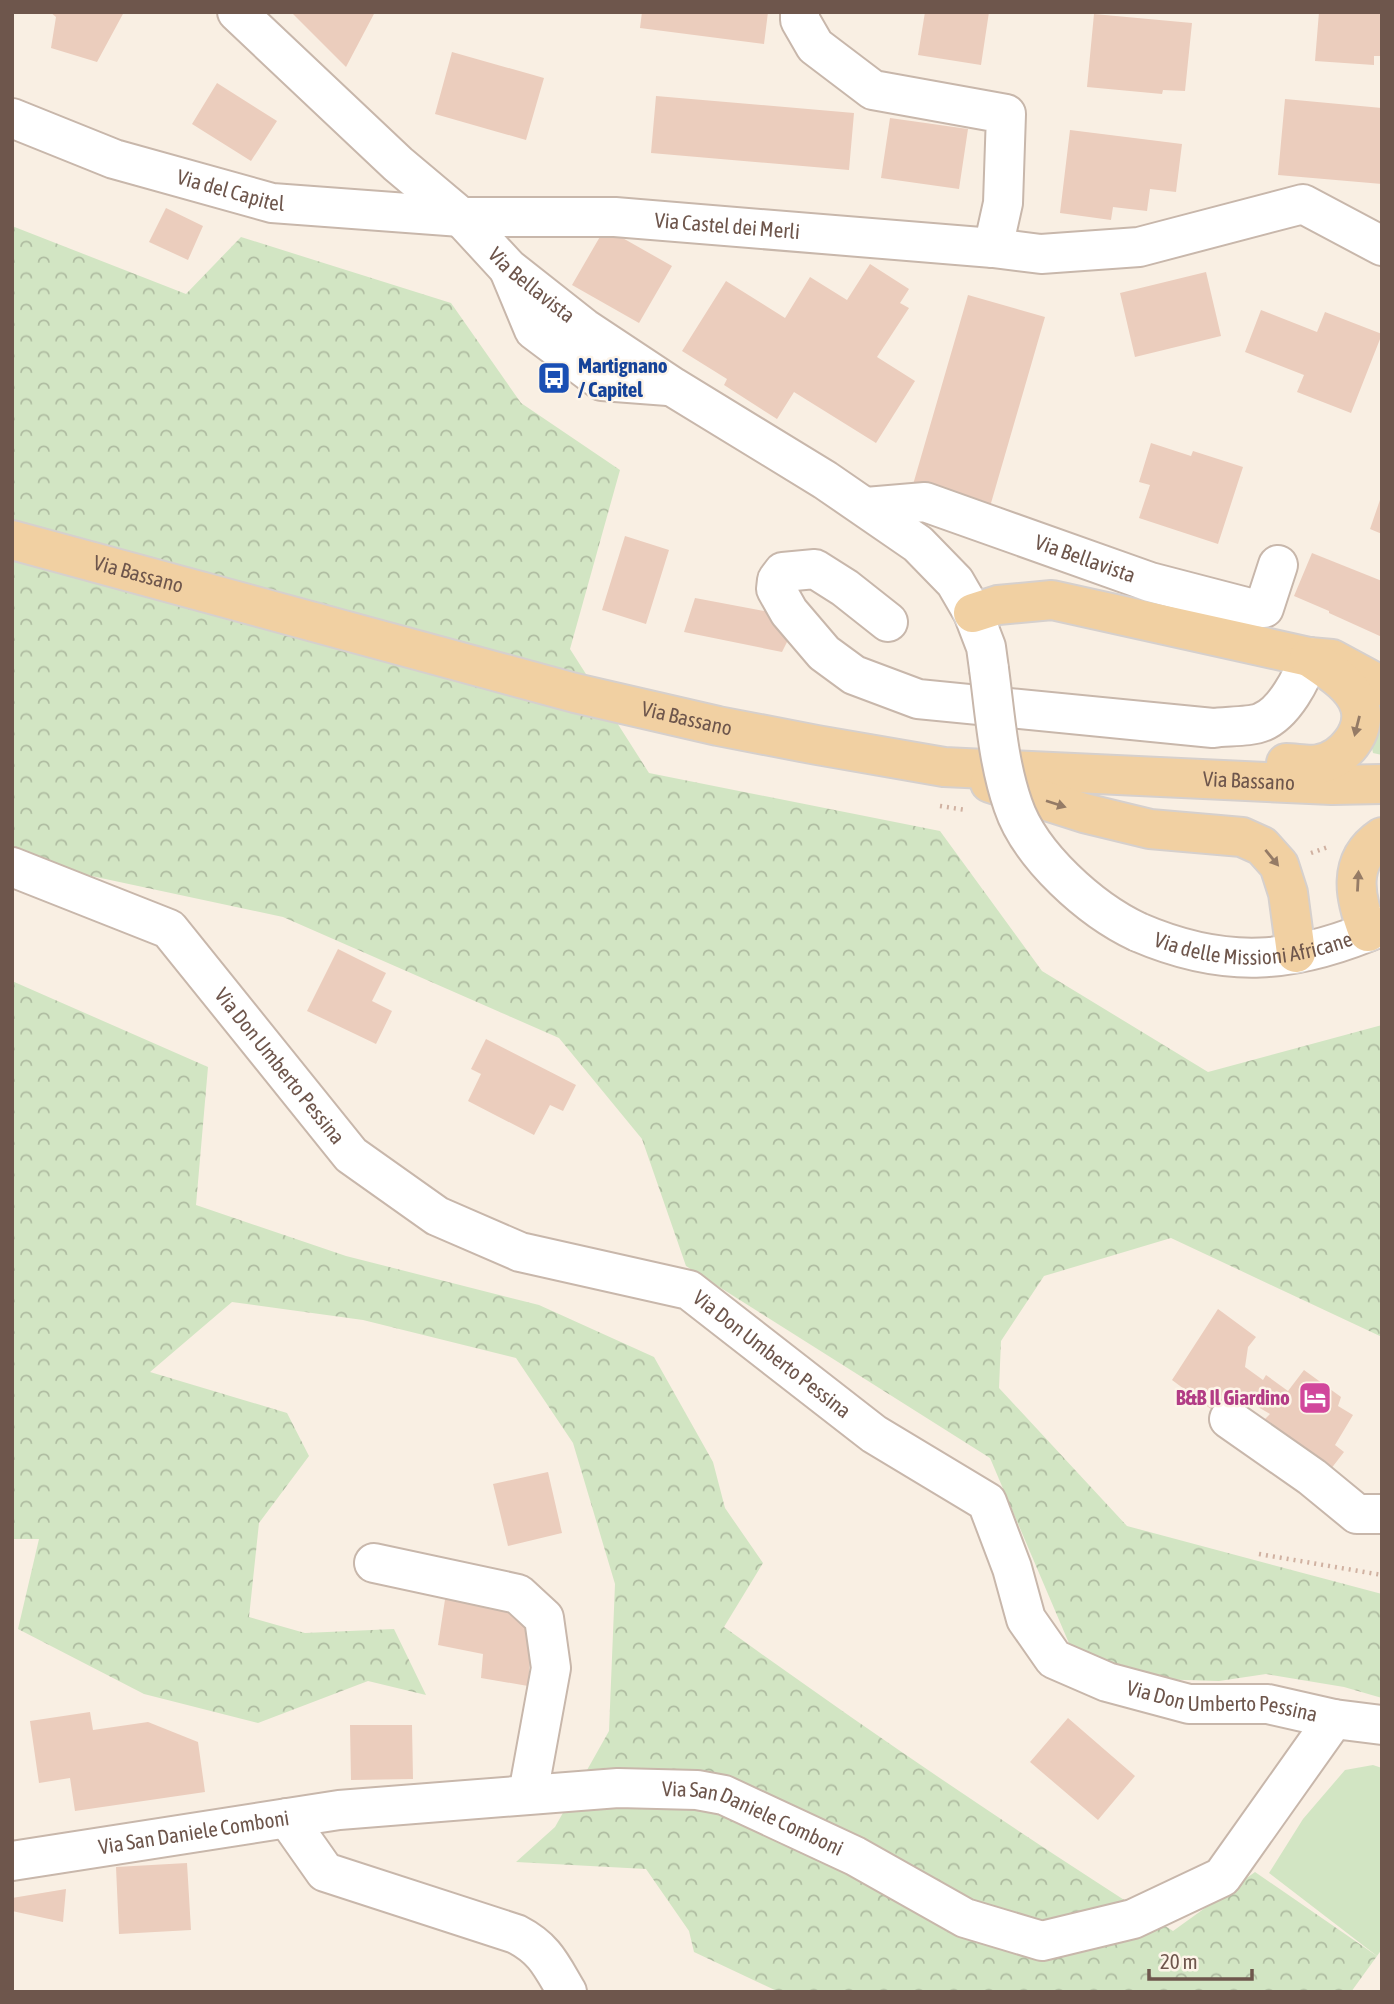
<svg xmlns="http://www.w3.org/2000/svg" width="1394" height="2004" font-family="'Asap Condensed',sans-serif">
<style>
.green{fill:#d2e5c3}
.forest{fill:url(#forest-crowns)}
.building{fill:#ebcdbd}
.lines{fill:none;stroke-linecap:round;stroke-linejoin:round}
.minor-casing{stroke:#c8b7ab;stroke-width:42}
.major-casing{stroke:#d6d0cd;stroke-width:42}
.path{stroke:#d0b1a1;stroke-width:4.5;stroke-dasharray:2 5;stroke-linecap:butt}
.minor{stroke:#fff;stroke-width:38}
.major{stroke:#f1d0a2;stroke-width:38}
.minor-bridge-casing{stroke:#c8b7ab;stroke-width:42;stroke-linecap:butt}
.minor-bridge{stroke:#fff;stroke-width:38}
.oneway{fill:#957b66}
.labels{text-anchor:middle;stroke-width:5;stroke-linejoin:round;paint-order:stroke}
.street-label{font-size:21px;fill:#6e564c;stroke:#fdf4e8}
.transit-label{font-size:21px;font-weight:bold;fill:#164399;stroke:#fdf4e8;text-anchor:start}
.hotel-label{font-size:21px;font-weight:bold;fill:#b23c85;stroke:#fdf4e8;text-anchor:end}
</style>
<defs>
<pattern id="forest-crowns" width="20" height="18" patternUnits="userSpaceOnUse" patternTransform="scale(1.75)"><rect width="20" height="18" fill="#d2e5c3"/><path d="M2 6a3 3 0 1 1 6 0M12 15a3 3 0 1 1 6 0" fill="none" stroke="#afbca1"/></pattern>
</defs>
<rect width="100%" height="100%" fill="#f9efe3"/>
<path class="green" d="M1382 710V755L1373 753 1372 748 1376 713Z
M1373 1765 1382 1768V1949L1377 1956 1269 1873 1303 1819 1345 1770Z"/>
<path class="forest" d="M12 226 186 294 241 237 451 303 521 403 620 470 570 649 649 773 940 831 1042 971 1208 1072 1382 1025V1337L1171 1238 1044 1276 1001 1341 999 1388 1127 1526 1382 1594V1698L1344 1687 1266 1674 1219 1681 1153 1679 1074 1655 990 1458 686 1266 642 1139 559 1038 283 917 12 859Z
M12 981 208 1067 196 1205 346 1256 539 1305 654 1357 713 1462 725 1508 763 1563 724 1627C871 1733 1020 1834 1173 1931L1255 1872 1377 1956 1351 1992H779L694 1952 689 1931 646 1869 516 1862 555 1827 609 1731 615 1584 573 1443 516 1358 363 1320 232 1302 150 1372 287 1413 309 1456 259 1523 249 1617 305 1633 394 1629 426 1695 368 1681 258 1723 144 1694 18 1629 39 1539H12Z"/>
<path class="building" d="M50 12H124L97 62 51 48 56 17Z
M291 12H375L346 67Z
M642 12H768L764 44 640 28Z
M925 12H989L981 65 918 55Z
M1319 12H1382V56H1374V65L1315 61Z
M1094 14 1192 23 1185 91 1163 90 1162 94 1087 87Z
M452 52 544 78 526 140 435 114Z
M217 83 277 121 251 161 192 124Z
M656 96 854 113 849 170 651 153Z
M1285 99 1382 108V184L1278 175Z
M890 118 968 129 959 189 881 178Z
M1070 130 1182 144 1176 192 1150 189 1147 211 1113 207 1111 220 1060 213Z
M166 208 203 226 188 260 149 242Z
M605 228 672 266 639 323 572 285Z
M870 264 909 289 900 303 909 308 877 357 915 381 876 443 794 392 777 419 724 385 727 379 682 351 726 281 785 318 810 277 847 300Z
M1206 272 1221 336 1135 357 1120 293Z
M968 295 1045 317 989 510 912 488Z
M1261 310 1317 332 1325 312 1382 334 1351 413 1297 392 1304 375 1245 352Z
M1151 443 1191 456 1193 451 1243 467 1218 544 1139 518 1150 485 1139 482Z
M1381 497H1382V534L1370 529Z
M625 536 669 550 646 624 602 610Z
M1312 553 1382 581V637L1329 613V611L1294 596Z
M695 598 775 613 790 636 782 652 684 632Z
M338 949 386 973 372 1001 392 1011 376 1044 307 1011Z
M486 1039 576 1085 563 1111 550 1105 534 1135 468 1101 481 1074 471 1069Z
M1218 1309 1256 1337 1248 1347 1245 1367 1263 1380 1266 1375 1288 1391 1304 1370 1341 1397 1338 1406 1353 1415 1335 1445 1344 1452 1327 1474 1263 1421 1270 1414 1248 1401 1244 1404 1229 1395 1228 1389 1215 1412 1172 1380Z
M548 1472 562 1533 508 1546 493 1484Z
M446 1593 524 1616 532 1635 528 1686 481 1678 483 1654 438 1645Z
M90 1712 93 1730 148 1722 198 1742 205 1792 75 1811 70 1778 39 1783 30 1721Z
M1068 1718 1135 1776 1098 1820 1030 1762Z
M350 1725H412L413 1779 351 1780Z
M187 1863 191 1930 119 1934 116 1867Z
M66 1889 63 1922 12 1911V1898Z"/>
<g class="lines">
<defs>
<g id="minor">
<path id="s1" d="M237 12 398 164 461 217 508 268 584 328 673 387 825 480 918 544 955 582 973 613 986 647 989 669"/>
<path d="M800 12V20L815 46 873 90 1006 114 1003 203 993 248"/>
<path id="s2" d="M12 118 114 159 272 203 461 217H615L993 248 1041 254 1139 247 1303 204 1382 246"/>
<path d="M509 270 534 330 602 381 668 386"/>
<path id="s3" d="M866 507 925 502 1150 582 1246 607 1264 608 1278 565"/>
<path d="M888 622 845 588 815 569 783 572 777 580 776 589 789 612 824 653 854 675 918 699 1213 728C1225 726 1251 727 1262 722 1284 713 1302 679 1309 657"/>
<path id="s4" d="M12 867 169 929 351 1155 437 1216 520 1252 689 1290 874 1434 987 1502 1012 1568 1026 1619 1054 1659 1107 1682 1189 1704H1268L1334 1719"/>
<path id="s5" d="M1138 932C1226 970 1295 964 1382 926"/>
<path d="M1229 1419 1312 1477 1357 1514H1382"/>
<path d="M374 1563 518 1594 544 1618 551 1668 528 1794"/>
<path d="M287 1818 325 1872 516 1934C545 1949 551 1965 567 1992"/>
<path id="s6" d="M12 1861 339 1810 618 1788 697 1790 724 1795 855 1856 965 1918 1042 1941 1133 1919 1222 1877 1334 1719 1382 1725"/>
</g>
<g id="major">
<path id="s7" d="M12 540 575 693 718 726 817 745 944 767 1332 785 1382 784"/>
<path d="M973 613 998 605 1052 600 1309 657 1332 659 1382 686"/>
<path d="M1286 763C1296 763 1309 766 1319 764 1343 760 1367 732 1360 707 1354 685 1326 669 1309 657"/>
<path d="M990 783 1084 813 1150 829 1242 837 1262 846 1279 865 1288 893 1296 953"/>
<path d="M1368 932C1355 899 1346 861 1382 837"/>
</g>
</defs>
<use href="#minor" class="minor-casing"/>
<use href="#major" class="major-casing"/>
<path class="path" d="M940 806 966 810
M1311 853 1328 847
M1259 1554 1382 1575"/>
<use href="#minor" class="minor"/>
<use href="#major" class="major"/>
<defs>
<path id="minor-bridge" d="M989 669C995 714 998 762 1013 805 1030 856 1091 910 1138 932"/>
</defs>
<use href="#minor-bridge" class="minor-bridge-casing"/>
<use href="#minor-bridge" class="minor-bridge"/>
</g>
<defs><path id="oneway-solid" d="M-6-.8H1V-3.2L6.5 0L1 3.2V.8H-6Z" transform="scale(1.75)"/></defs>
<g class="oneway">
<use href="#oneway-solid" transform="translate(1357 726) rotate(104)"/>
<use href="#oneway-solid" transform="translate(1056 804) rotate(18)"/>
<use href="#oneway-solid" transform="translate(1272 858) rotate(51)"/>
<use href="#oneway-solid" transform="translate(1358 881) rotate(-87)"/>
</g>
<defs>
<symbol id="bus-square" viewBox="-11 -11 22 22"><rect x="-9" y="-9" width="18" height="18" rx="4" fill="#1a4fb4" stroke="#fdf4e8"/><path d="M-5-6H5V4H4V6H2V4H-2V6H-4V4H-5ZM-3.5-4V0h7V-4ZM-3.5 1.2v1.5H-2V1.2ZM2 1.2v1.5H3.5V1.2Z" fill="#fff"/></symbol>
<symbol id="hotel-square" viewBox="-11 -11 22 22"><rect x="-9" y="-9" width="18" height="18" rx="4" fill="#d1479c" stroke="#fdf4e8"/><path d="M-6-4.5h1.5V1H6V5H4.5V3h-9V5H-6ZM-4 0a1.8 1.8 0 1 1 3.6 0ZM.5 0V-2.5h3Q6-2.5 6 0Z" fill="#fff"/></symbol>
</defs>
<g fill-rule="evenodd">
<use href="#bus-square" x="535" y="359" width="38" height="38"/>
<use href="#hotel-square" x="1296" y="1379" width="38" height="38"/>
</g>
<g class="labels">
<g class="street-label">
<text dy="7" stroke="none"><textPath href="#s2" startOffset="231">Via del Capitel</textPath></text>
<text dy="7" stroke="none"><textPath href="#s2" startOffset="730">Via Castel dei Merli</textPath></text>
<text dy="7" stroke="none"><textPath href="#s1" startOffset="402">Via Bellavista</textPath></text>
<text dy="7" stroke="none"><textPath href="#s3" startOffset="229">Via Bellavista</textPath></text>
<text dy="7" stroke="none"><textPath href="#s7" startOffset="131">Via Bassano</textPath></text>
<text dy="7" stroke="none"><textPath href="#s7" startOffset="698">Via Bassano</textPath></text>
<text dy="7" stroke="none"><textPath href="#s7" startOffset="1265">Via Bassano</textPath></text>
<text dy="7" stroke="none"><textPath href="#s5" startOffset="119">Via delle Missioni Africane</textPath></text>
<text dy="7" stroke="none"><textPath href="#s4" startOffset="345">Via Don Umberto Pessina</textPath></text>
<text dy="7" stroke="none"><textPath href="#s4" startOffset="933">Via Don Umberto Pessina</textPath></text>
<text dy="7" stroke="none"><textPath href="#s4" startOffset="1542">Via Don Umberto Pessina</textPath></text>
<text dy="7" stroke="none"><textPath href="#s6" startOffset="751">Via San Daniele Comboni</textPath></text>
<text dy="7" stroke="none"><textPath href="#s6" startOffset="184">Via San Daniele Comboni</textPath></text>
</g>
<g class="transit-label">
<text x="578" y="373">Martignano<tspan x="578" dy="24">/ Capitel</tspan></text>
</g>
<g class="hotel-label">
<text x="1290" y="1405">B&amp;B Il Giardino</text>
</g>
</g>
<rect width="1394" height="2004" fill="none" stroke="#6e564c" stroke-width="28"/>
<path d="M1149 1969v10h103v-10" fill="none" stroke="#6e564c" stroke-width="3.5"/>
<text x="1160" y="1969" font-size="21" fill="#6e564c" stroke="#fdf4e8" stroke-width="5" paint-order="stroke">20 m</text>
</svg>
